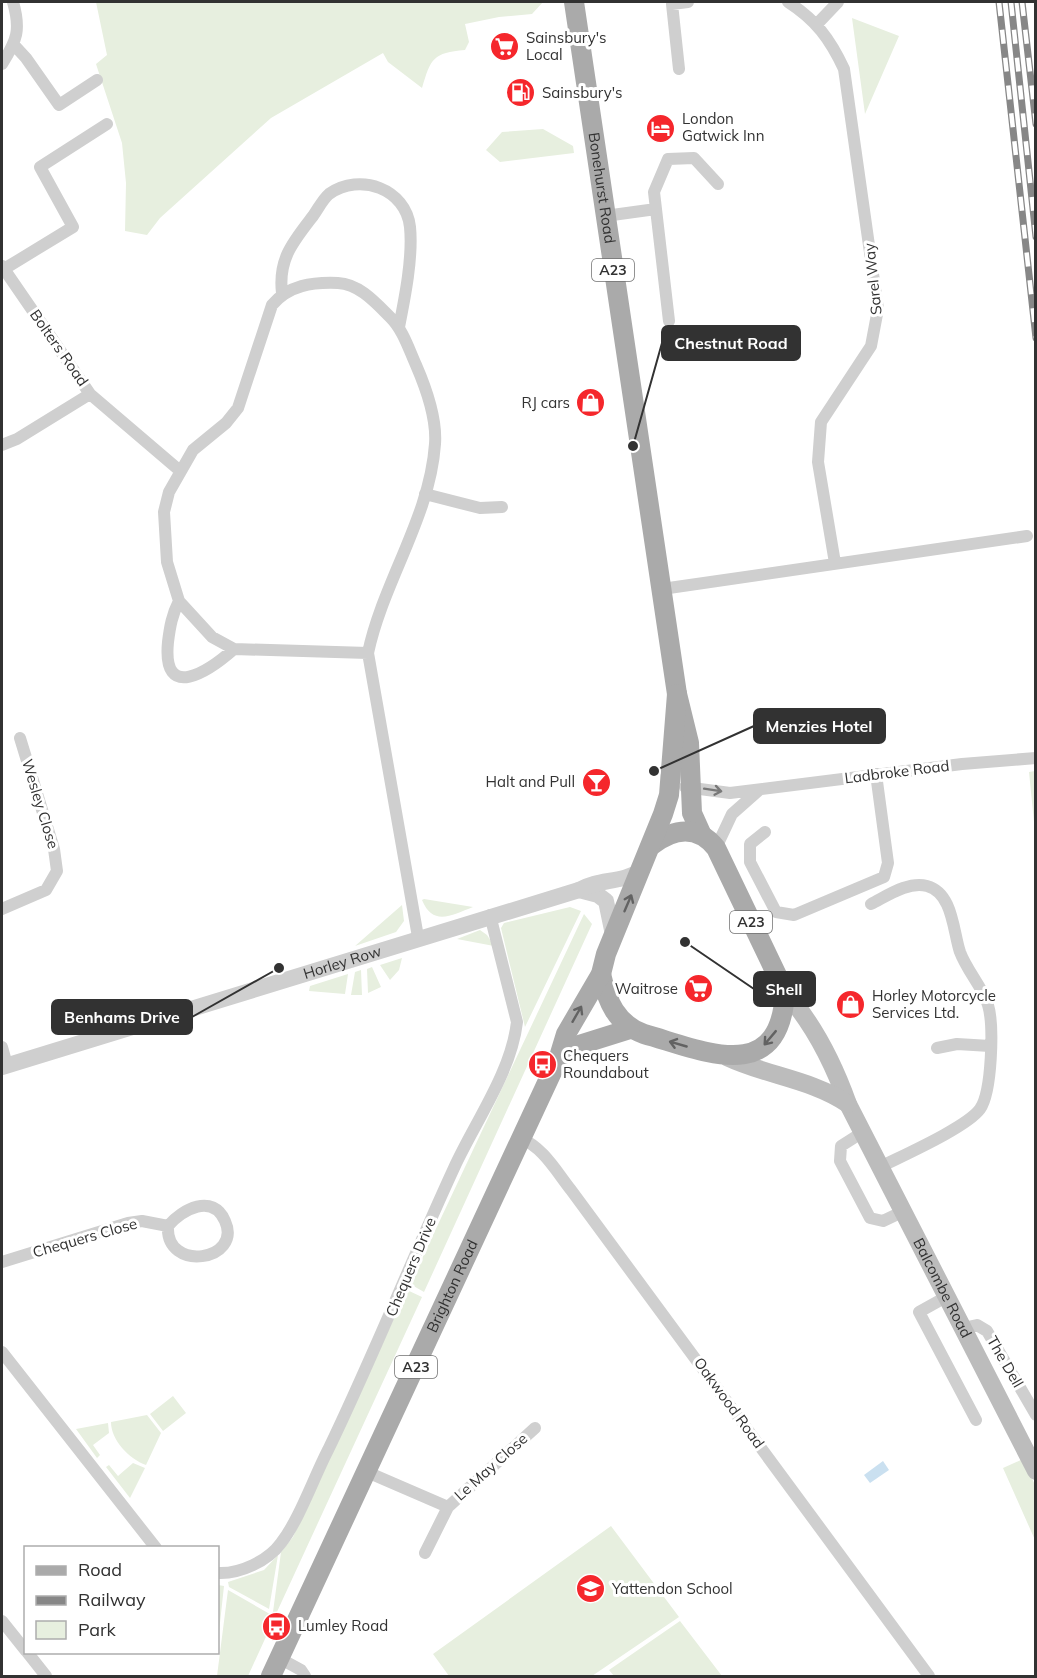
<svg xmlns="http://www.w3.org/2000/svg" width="1037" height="1678" font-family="Mulish,sans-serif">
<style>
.green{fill:#e7efdf}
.water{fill:#cae0f0}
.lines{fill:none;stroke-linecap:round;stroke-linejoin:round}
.minor{stroke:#cfcfcf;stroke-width:12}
.tertiary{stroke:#cfcfcf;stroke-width:16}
.secondary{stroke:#bcbcbc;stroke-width:18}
.primary{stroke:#aaa;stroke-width:20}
.rail-casing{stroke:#878787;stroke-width:7}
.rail{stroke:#fff;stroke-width:4.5;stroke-dasharray:14;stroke-linecap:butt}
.oneway{stroke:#797979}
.oneway2{stroke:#626262}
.labels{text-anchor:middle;stroke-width:6;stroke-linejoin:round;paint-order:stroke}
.shield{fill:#fff;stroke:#707070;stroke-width:1.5}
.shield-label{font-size:14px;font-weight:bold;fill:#323232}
.poi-label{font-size:15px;fill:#323232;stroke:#fff;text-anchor:start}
.street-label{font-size:15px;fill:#323232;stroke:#fff}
.leader{fill:none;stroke:#323232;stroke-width:2}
.callout-dot{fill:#323232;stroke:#fff;stroke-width:2}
.callout{fill:#323232;stroke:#323232;stroke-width:2}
.callout-label{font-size:16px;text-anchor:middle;font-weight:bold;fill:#fff}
</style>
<rect width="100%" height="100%" fill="#fff"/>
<path class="green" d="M96 2H543L532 14 499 17 465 24 469 42 465 50C433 53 431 58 422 88L388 62 383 53 271 118 160 218 147 235 125 231 126 183 122 143 96 64 107 55Z
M852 18 899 36 865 114Z
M543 129 573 146 574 153 500 162 486 150 502 132Z
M1035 771H1036L1035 832 1029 772Z
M422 900 424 899 473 907C452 915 433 927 422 900Z
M402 905 404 921 396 932 355 946Z
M570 907 581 911 525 1027 501 928 504 923Z
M584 914 592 924 424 1292 410 1284Z
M480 930 487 935 494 946 457 939Z
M402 958 399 970 390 980 380 965Z
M372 967 381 987 368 993 367 969Z
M361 970 362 995H351L355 972Z
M348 974 345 994 309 991 310 986Z
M407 1290 422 1297 276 1614 273 1612 281 1552 293 1537Z
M173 1396 186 1413 163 1431 150 1414Z
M147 1415 161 1433 146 1465C129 1459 111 1440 111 1422Z
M108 1423 109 1433 93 1445 100 1455 97 1458 76 1429Z
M1023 1459 1035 1485V1540L1003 1468Z
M133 1463 145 1468 130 1498 106 1467 109 1465 118 1476Z
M611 1526 679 1617 592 1676H449L433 1654Z
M278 1555 269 1609 229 1587 228 1582 264 1570Z
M218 1585 224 1586 218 1641Z
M228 1590 275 1617 248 1676H217Z
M680 1621 722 1676H614L609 1670Z"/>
<path class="water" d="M883 1461 889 1470 870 1483 864 1475Z"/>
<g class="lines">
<path class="minor" d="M788 2C816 20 830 39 844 69L878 309 871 346 821 422 818 462 835 563
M818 23 838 2
M14 45 26 58 59 105 97 80
M2 64C17 40 21 30 13 2
M679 69 672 4 688 2
M605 216 656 209
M2 266 90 394 179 470
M4 269 73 227 40 167 107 124
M282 293C278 259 293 242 313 216 318 209 323 199 329 194 360 172 406 189 410 227 413 257 405 297 399 327
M669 321 654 192 668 159 694 158 718 184
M2 445 17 439 90 394
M425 494 480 508 502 507
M662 589 1027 536
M179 601C172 615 170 626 168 642 162 703 209 671 234 649
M368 653 234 649 212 637 179 601 167 562 164 512 169 492 193 450 226 423 238 408 272 305C289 285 312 282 338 283 359 284 375 302 390 317 403 330 408 347 416 365 426 388 437 418 435 444 430 517 383 582 368 653L418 937
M685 787 730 793 962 764 1036 758
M765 832 750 844V862L776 912 794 915 884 877 888 863 876 774
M716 848 732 814 758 791
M871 904C887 896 908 881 927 886 953 893 953 931 960 952 967 971 982 986 988 1005 994 1025 992 1092 980 1109 967 1127 904 1155 882 1166
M2 909 46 890 57 871 54 849 20 738
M2 1047 7 1065
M937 1048 957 1044 990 1046
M863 1132 841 1146 840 1161 870 1218 883 1221 904 1211
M520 1138C543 1147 556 1171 571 1190L929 1676
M2 1262 128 1223 142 1221 168 1226C182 1209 213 1193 225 1221 243 1261 165 1273 168 1226
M946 1297 919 1312 976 1420
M963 1328 977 1325 987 1331 1036 1415
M2 1352 156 1548
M367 1472 448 1507
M425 1553 448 1507 535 1428
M218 1573C240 1574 268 1561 281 1543 299 1520 314 1477 328 1450 373 1357 411 1261 454 1168 475 1122 511 1073 517 1022L490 915
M2 1621 26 1651
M27 1652 46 1676
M279 1658 301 1670 305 1676"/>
<g class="tertiary">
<path d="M579 890 598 895 606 901 613 935"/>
<path id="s1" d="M2 1067 579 890C600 878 620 884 642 870"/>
</g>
<g class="secondary">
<path id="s2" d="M785 992C813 1023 834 1065 848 1104L1036 1471"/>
<path d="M727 1057C767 1076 811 1079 848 1104"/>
</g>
<g class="primary">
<path id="s3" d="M574 2 677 694 689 743 692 813 701 833"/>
<path d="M601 974C607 1001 616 1024 644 1034 702 1050 780 1088 785 992L716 848C698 825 674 828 652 845"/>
<path d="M559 1057 579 1045 630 1029"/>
<path id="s4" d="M271 1676 559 1057 566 1034 601 974 606 954 663 814 669 795 677 694"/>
</g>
<defs>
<path id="rail" d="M999 2 1036 338
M1011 2 1036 237
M1022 2 1036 124"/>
</defs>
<use href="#rail" class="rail-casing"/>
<use href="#rail" class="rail"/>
</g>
<defs><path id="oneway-shaft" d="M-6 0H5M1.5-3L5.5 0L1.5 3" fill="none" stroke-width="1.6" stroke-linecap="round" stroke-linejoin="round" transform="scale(1.5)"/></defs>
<use class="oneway" href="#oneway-shaft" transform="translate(713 790) rotate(9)"/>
<g class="oneway2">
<use href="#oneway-shaft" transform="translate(628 903) rotate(-67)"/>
<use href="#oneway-shaft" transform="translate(577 1014) rotate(-60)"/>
<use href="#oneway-shaft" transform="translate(770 1038) rotate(130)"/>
<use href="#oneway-shaft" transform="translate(678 1044) rotate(-164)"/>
</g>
<defs>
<symbol id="supermarket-disc" viewBox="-11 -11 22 22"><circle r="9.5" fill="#f5272c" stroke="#fff"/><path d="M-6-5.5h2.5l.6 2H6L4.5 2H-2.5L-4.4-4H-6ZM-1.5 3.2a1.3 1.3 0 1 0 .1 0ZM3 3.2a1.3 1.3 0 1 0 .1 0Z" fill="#fff"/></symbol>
<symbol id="fuel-disc" viewBox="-11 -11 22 22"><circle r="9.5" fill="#f5272c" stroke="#fff"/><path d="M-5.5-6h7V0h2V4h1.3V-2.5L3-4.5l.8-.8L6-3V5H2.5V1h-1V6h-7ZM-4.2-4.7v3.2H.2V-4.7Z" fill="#fff"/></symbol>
<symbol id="hotel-disc" viewBox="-11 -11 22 22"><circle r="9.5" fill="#f5272c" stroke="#fff"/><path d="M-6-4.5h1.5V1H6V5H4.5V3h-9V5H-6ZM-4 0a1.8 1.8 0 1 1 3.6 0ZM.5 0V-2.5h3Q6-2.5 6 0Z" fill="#fff"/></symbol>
<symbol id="shop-disc" viewBox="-11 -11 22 22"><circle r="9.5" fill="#f5272c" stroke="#fff"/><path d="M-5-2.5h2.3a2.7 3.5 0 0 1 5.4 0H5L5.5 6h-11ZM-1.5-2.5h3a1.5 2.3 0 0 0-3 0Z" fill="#fff"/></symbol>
<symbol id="bar-disc" viewBox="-11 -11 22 22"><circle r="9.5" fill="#f5272c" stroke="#fff"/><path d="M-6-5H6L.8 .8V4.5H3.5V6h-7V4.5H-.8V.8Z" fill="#fff"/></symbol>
<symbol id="bus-disc" viewBox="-11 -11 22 22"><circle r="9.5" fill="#f5272c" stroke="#fff"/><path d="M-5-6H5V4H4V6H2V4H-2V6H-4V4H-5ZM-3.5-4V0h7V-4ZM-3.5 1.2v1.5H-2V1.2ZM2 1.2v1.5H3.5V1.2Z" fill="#fff"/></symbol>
<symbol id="school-disc" viewBox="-11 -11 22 22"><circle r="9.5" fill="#f5272c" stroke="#fff"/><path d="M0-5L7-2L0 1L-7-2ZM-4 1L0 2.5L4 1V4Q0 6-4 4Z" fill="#fff"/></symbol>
</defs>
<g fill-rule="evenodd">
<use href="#supermarket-disc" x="488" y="30" width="33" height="33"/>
<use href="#fuel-disc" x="504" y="76" width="33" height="33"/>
<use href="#hotel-disc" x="644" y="112" width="33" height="33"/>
<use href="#shop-disc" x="574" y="386" width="33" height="33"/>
<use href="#bar-disc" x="580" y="766" width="33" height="33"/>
<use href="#supermarket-disc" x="682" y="972" width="33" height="33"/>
<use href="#shop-disc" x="834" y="988" width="33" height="33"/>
<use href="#bus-disc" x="526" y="1048" width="33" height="33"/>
<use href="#school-disc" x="574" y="1572" width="33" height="33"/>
<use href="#bus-disc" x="260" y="1610" width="33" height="33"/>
</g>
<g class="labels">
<g class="shield">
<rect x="592" y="259" width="42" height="22" rx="4.5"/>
<rect x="730" y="911" width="42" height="22" rx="4.5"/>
<rect x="395" y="1356" width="42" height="22" rx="4.5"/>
</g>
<g class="shield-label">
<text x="613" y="275">A23</text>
<text x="751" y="927">A23</text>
<text x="416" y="1372">A23</text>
</g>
<g class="poi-label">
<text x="526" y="43">Sainsbury's<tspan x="526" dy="17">Local</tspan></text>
<text x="542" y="98">Sainsbury's</text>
<text x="682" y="124">London<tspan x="682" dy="17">Gatwick Inn</tspan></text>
<text x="570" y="408" text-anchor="end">RJ cars</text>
<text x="575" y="787" text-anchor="end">Halt and Pull</text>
<text x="678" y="994" text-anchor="end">Waitrose</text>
<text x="872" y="1001">Horley Motorcycle<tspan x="872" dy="17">Services Ltd.</tspan></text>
<text x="563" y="1061">Chequers<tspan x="563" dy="17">Roundabout</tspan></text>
<text x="612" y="1594">Yattendon School</text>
<text x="298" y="1631">Lumley Road</text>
</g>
<g class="street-label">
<text dy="5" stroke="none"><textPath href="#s3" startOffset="188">Bonehurst Road</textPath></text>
<text transform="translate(873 279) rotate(-96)" y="5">Sarel Way</text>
<text transform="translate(59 348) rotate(55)" y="5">Bolters Road</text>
<text transform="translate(897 772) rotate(-7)" y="5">Ladbroke Road</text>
<text transform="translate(40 804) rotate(73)" y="5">Wesley Close</text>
<text dy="5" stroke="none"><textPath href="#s1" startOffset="356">Horley Row</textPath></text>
<text transform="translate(85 1238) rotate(-16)" y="5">Chequers Close</text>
<text transform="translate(411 1267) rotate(-67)" y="5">Chequers Drive</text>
<text dy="5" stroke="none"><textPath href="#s4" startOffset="430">Brighton Road</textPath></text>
<text dy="5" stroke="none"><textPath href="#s2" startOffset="336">Balcombe Road</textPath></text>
<text transform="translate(1005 1362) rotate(60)" y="5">The Dell</text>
<text transform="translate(729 1403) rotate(54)" y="5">Oakwood Road</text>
<text transform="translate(491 1467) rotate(-42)" y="5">Le May Close</text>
</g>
</g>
<path class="leader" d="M633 446L662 343M654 771L754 726M685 942L754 989M279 968L192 1017"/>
<g class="callout-dot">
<circle cx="633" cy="446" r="6"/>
<circle cx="654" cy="771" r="6"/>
<circle cx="685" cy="942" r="6"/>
<circle cx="279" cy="968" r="6"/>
</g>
<g class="callout">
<rect x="662" y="326" width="138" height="34" rx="6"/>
<rect x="754" y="709" width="131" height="34" rx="6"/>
<rect x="754" y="972" width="61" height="34" rx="6"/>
<rect x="52" y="1000" width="140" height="34" rx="6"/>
</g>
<g class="callout-label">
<text x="731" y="349">Chestnut Road</text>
<text x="819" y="732">Menzies Hotel</text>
<text x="784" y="995">Shell</text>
<text x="122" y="1023">Benhams Drive</text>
</g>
<rect width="1037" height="1678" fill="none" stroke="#323232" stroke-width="6"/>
<rect x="24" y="1546" width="195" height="108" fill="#ffffff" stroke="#adadad" stroke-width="1.5"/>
<rect x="36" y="1566" width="30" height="9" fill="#aaaaaa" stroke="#adadad" stroke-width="1.5"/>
<text x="78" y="1576" font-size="18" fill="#323232">Road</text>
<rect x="36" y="1596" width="30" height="9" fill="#878787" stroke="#adadad" stroke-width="1.5"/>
<text x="78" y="1606" font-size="18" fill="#323232">Railway</text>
<rect x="36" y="1621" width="30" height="18" fill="#e7efdf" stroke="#adadad" stroke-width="1.5"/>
<text x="78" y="1636" font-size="18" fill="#323232">Park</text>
</svg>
